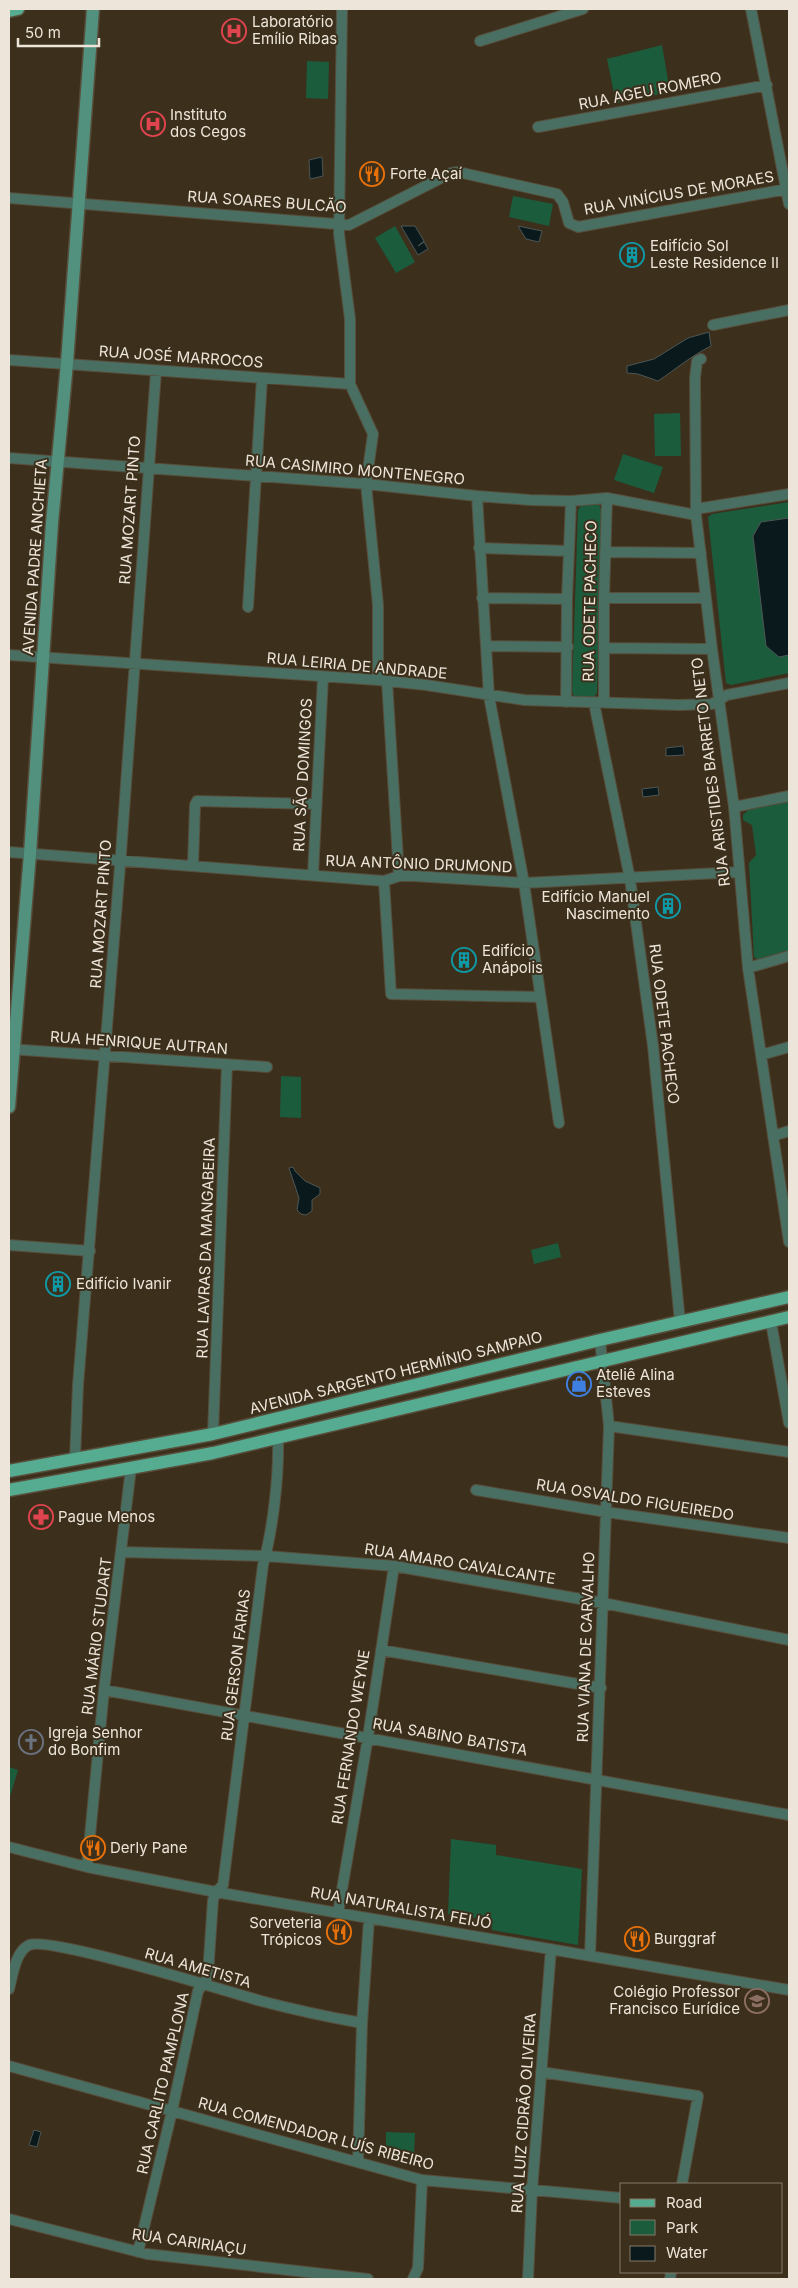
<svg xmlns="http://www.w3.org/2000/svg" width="798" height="2288" font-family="Inter,sans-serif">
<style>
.green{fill:#1b5c3d}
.water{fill:#0a191c;stroke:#4e5655}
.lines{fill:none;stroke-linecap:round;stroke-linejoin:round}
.street-casing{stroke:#584d3b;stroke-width:12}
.secondary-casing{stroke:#584d3b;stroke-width:15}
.primary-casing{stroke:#584d3b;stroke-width:15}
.street{stroke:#486f62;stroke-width:10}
.secondary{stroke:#51917d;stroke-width:12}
.primary{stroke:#56ac91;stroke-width:12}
.labels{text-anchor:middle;stroke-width:4;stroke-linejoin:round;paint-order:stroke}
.poi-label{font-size:15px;fill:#ede5d9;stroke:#3c301d;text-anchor:start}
.street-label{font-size:15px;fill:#ede5d9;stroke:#3c301d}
</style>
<rect width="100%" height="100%" fill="#3c301d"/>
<path class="green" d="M662 45 670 92 616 103 607 59Z
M307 61 329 62 328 99 306 98Z
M513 196 553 204 549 226 509 217Z
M395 226 415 262 396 273 375 238Z
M680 413 681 456H655L654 414Z
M623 454 663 467 654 493 614 480Z
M789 502V673L731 685 726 683 708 517 712 514Z
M582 504 599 505 602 511 597 693 593 698H575L572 692 578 510Z
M789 801V951L758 960 754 957 749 863 756 855 752 825 743 820V815L749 809Z
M281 1076 301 1077V1118L280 1117Z
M558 1243 561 1257 534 1264 531 1250Z
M9 1767 18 1770 9 1800Z
M451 1839 496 1845V1855L582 1869 578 1945 492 1930 491 1920 448 1914Z
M386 2132 415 2133 414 2155 386 2154Z"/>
<path class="water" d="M322 157 323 176 310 179 309 160Z
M401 226H415L424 241 418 246 424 242 428 249 418 255Z
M518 226 542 231 539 242 526 239Z
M709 332 711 346C691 356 676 369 658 381L638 374 627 373V366L654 359 688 338Z
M789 518V655L779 657 766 646 753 536 761 522Z
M683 746 684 755 666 756V748Z
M658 787 659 795 643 797 642 789Z
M293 1167 295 1171 305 1181 320 1188V1194L312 1200V1211L306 1215 301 1214 297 1210 299 1198 289 1168Z
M34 2130 41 2132 37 2147 29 2145Z"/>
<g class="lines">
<defs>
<path id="street" d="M342 9 339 234 350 319V384L373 434 366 484 378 605V680
M751 9 789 204
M480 41 583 9
M538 127 767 85
M9 198 349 225 451 173 458 172 557 194 563 202 569 223 578 227 787 189
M713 325 789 310
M701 359 697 361 695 378 696 515 712 649 734 807 748 968 789 1242
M9 360 350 384
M9 458 366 484 477 496 530 500 571 501 607 498 696 515
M477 496 489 696 524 883 559 1123
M696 509 789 494
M479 548 569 551
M605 552 701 553
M482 598 567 599
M604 598H705
M248 607 262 378
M486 646 568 647
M604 648 712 649
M9 655 378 680 426 685 524 700 679 705 712 704 727 695 789 683
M387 681 399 876
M566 702 567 599 571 501
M594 703 630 879 653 1046 680 1322
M604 703V598L607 498
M734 807 789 796
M9 852 384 881 399 876H414L524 883 739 872
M193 866 195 805 197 801 316 804
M313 875 323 677
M384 881 391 994 540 997
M748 968 789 956
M9 1049 267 1067
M761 1055 789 1047
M773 1136 789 1131
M9 1245 90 1251
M771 1322 789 1423
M609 1426 789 1452
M213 1434 227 1064
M75 1459 78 1385 121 853 156 371
M476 1490 606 1512 789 1538
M122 1552 266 1556 394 1566 603 1603 789 1640
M381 1650 601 1688
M104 1690 789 1815
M9 1847 87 1867 216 1892 789 1990
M87 1867 104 1690 131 1468
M338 1913 368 1737 394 1566
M590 1956 609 1426 600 1340
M9 1989C13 1975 15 1952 29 1945 49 1936 229 1992 261 2001 295 2010 328 2017 362 2023
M9 2066 422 2180 622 2198
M541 2072 698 2096 682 2184
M358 2162 362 2023 369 1919
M9 2219 147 2254 368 2279
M138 2252 172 2111 198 1991 206 1980 208 1974 213 1900 216 1892 223 1885 263 1565C273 1529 279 1476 278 1439
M413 2279 418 2268 422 2180
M528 2279 532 2190 551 1949
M670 2279 671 2272"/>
<path id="secondary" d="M9 1107 30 854 52 523 67 363 93 9"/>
<path id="primary" d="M9 11 18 9
M9 1471 213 1434 600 1340 789 1297
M9 1490 213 1453 789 1317"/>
</defs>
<use href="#street" class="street-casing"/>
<use href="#secondary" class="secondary-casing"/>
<use href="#primary" class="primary-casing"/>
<use href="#street" class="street"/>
<use href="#secondary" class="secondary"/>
<use href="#primary" class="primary"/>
</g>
<defs>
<symbol id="hospital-ring" viewBox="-11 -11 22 22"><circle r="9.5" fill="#3c301d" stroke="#e0444e" stroke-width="1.5"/><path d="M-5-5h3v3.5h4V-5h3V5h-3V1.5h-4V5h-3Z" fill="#e0444e"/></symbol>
<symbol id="restaurant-ring" viewBox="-11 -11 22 22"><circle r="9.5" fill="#3c301d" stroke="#e8710a" stroke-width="1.5"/><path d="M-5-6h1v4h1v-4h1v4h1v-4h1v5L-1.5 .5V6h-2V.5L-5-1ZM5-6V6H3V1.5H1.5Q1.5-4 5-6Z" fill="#e8710a"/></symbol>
<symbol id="building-ring" viewBox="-11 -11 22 22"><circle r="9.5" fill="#3c301d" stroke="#0f9aa8" stroke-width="1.5"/><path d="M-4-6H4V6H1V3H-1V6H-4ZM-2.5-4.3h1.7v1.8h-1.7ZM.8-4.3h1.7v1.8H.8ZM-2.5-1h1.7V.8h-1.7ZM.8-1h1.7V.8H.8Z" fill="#0f9aa8"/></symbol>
<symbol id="shop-ring" viewBox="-11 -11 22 22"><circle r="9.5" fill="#3c301d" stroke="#3f7fe0" stroke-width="1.5"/><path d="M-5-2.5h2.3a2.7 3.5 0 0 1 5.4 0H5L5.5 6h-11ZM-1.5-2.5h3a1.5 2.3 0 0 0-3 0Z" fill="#3f7fe0"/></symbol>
<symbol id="pharmacy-ring" viewBox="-11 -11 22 22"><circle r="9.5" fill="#3c301d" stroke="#e0444e" stroke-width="1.5"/><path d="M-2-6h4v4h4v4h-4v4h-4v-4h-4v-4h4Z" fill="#e0444e"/></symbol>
<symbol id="church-ring" viewBox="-11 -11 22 22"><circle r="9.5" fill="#3c301d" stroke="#6b7280" stroke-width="1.5"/><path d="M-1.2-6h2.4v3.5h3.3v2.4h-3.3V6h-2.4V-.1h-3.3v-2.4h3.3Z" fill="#6b7280"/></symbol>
<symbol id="school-ring" viewBox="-11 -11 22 22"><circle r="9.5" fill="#3c301d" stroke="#8d6e63" stroke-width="1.5"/><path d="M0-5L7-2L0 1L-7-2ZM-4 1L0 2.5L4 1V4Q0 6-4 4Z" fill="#8d6e63"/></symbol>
</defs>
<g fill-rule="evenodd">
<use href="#hospital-ring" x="220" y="17" width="28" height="28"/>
<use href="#hospital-ring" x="139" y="110" width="28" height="28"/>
<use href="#restaurant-ring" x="358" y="160" width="28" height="28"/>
<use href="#building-ring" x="618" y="241" width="28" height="28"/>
<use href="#building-ring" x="654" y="892" width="28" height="28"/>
<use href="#building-ring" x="450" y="946" width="28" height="28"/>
<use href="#building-ring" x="44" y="1270" width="28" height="28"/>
<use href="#shop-ring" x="565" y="1370" width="28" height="28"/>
<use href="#pharmacy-ring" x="27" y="1503" width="28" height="28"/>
<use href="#church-ring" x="17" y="1728" width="28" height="28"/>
<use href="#restaurant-ring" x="79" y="1834" width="28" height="28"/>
<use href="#restaurant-ring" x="325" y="1918" width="28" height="28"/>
<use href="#restaurant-ring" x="623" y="1925" width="28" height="28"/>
<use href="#school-ring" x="743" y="1987" width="28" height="28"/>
</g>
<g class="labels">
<g class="poi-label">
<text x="252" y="27">Laboratório<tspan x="252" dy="17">Emílio Ribas</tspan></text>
<text x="170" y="120">Instituto<tspan x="170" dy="17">dos Cegos</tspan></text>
<text x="390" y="179">Forte Açaí</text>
<text x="650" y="251">Edifício Sol<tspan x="650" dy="17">Leste Residence II</tspan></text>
<text x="650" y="902" text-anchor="end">Edifício Manuel<tspan x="650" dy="17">Nascimento</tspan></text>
<text x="482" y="956">Edifício<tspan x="482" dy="17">Anápolis</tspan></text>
<text x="76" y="1289">Edifício Ivanir</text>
<text x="596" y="1380">Ateliê Alina<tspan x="596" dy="17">Esteves</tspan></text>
<text x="58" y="1522">Pague Menos</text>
<text x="48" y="1738">Igreja Senhor<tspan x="48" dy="17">do Bonfim</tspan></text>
<text x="110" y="1853">Derly Pane</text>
<text x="322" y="1928" text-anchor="end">Sorveteria<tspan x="322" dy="17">Trópicos</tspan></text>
<text x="654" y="1944">Burggraf</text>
<text x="740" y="1997" text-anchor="end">Colégio Professor<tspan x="740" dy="17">Francisco Eurídice</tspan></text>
</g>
<g class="street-label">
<text transform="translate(650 91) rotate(-11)" y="5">RUA AGEU ROMERO</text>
<text transform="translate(679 193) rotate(-10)" y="5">RUA VINÍCIUS DE MORAES</text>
<text transform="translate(267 202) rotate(4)" y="5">RUA SOARES BULCÃO</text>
<text transform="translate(181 357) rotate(4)" y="5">RUA JOSÉ MARROCOS</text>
<text transform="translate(355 470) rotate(5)" y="5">RUA CASIMIRO MONTENEGRO</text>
<text transform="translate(130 510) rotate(-86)" y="5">RUA MOZART PINTO</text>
<text transform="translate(35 557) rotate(-86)" y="5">AVENIDA PADRE ANCHIETA</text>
<text transform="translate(590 601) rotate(-89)" y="5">RUA ODETE PACHECO</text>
<text transform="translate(357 666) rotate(5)" y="5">RUA LEIRIA DE ANDRADE</text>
<text transform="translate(711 772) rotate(-97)" y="5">RUA ARISTIDES BARRETO NETO</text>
<text transform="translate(303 775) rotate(-87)" y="5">RUA SÃO DOMINGOS</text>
<text transform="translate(419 864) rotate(2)" y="5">RUA ANTÔNIO DRUMOND</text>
<text transform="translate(101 914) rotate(-86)" y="5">RUA MOZART PINTO</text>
<text transform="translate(664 1024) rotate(83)" y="5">RUA ODETE PACHECO</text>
<text transform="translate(139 1043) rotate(4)" y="5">RUA HENRIQUE AUTRAN</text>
<text transform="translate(206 1248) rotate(-88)" y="5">RUA LAVRAS DA MANGABEIRA</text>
<text transform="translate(396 1373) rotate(-14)" y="5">AVENIDA SARGENTO HERMÍNIO SAMPAIO</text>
<text transform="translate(635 1500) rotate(9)" y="5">RUA OSVALDO FIGUEIREDO</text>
<text transform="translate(460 1564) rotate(9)" y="5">RUA AMARO CAVALCANTE</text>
<text transform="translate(97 1636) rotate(-83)" y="5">RUA MÁRIO STUDART</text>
<text transform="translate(586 1647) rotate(-88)" y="5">RUA VIANA DE CARVALHO</text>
<text transform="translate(236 1665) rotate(-83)" y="5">RUA GERSON FARIAS</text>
<text transform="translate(351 1737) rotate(-81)" y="5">RUA FERNANDO WEYNE</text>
<text transform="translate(450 1737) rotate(10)" y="5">RUA SABINO BATISTA</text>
<text transform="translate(401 1908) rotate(10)" y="5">RUA NATURALISTA FEIJÓ</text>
<text transform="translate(198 1968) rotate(16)" y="5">RUA AMETISTA</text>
<text transform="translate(163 2083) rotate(-77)" y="5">RUA CARLITO PAMPLONA</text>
<text transform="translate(524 2113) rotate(-86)" y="5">RUA LUIZ CIDRÃO OLIVEIRA</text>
<text transform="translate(316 2134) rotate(15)" y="5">RUA COMENDADOR LUÍS RIBEIRO</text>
<text transform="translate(189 2242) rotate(8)" y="5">RUA CARIRIAÇU</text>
</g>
</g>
<rect width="798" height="2288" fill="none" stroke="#ede5d9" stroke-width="20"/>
<rect x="620" y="2183" width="162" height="90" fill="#3c301d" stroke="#837868"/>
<rect x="630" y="2199" width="25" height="8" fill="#56ac91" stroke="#837868"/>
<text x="666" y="2208" font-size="15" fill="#ede5d9">Road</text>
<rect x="630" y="2220" width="25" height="15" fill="#1b5c3d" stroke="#837868"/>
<text x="666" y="2233" font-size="15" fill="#ede5d9">Park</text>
<rect x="630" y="2246" width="25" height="15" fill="#0a191c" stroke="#837868"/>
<text x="666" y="2258" font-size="15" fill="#ede5d9">Water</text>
<path d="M18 38v8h81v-8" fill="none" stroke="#ede5d9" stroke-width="2.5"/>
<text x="25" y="38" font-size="15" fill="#ede5d9" stroke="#3c301d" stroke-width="4" paint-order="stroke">50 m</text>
</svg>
